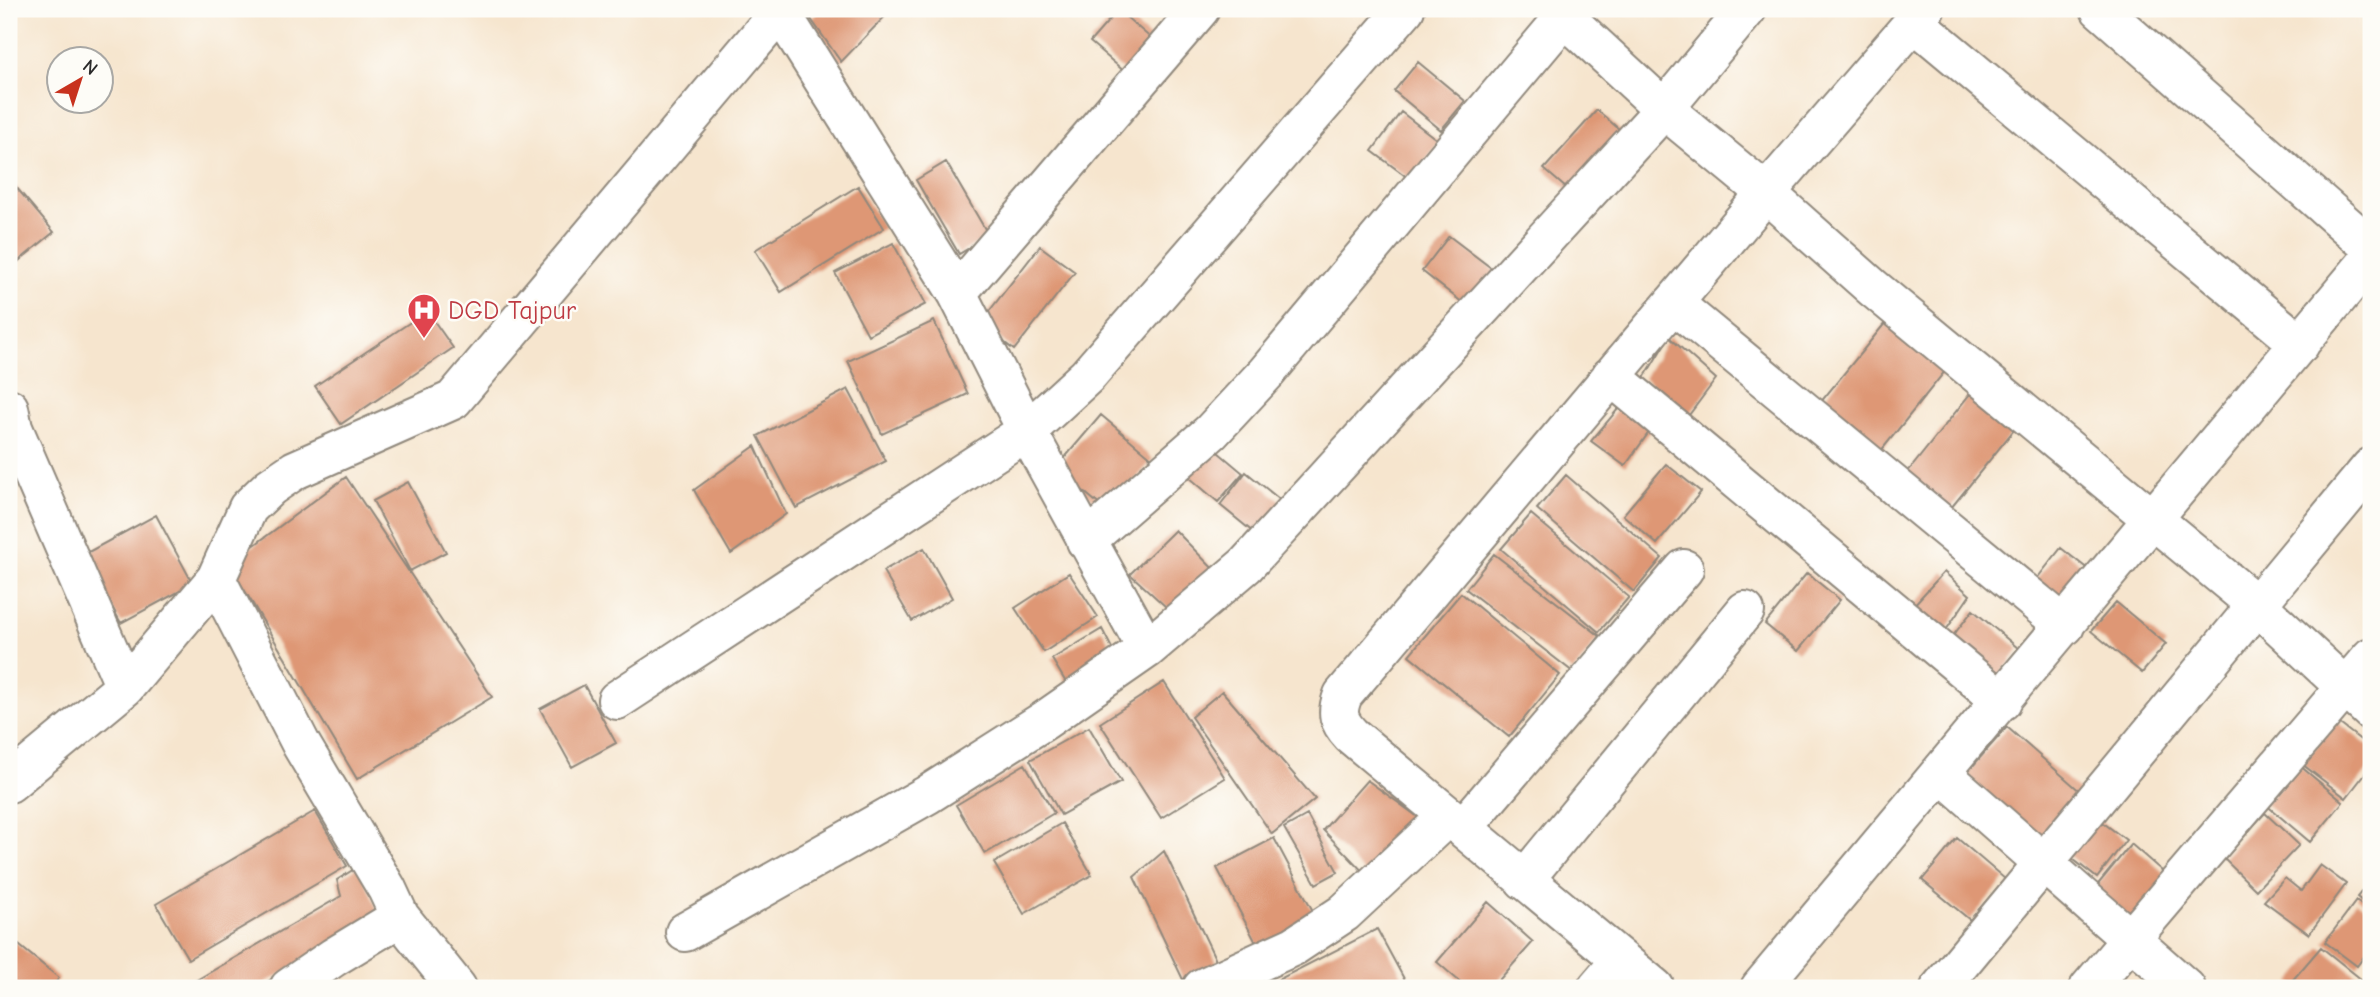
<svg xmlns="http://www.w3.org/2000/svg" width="2380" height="997" font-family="'Comic Neue',sans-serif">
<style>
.building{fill:#de9774}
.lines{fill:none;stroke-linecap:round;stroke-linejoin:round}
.minor-casing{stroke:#90887c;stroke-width:42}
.minor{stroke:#fff;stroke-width:38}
.labels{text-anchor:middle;stroke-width:5;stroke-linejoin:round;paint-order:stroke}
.health-label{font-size:26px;fill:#be3a42;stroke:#fdfcf7;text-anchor:start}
</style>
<rect width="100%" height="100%" fill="#fdfcf7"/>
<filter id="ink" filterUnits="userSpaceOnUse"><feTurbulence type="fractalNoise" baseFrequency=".0143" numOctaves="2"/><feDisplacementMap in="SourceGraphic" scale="14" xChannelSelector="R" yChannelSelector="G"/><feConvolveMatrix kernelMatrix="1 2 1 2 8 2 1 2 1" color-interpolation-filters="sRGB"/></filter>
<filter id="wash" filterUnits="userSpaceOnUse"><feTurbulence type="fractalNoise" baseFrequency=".00686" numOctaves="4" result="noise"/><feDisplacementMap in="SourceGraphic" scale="28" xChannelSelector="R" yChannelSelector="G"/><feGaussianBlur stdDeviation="1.57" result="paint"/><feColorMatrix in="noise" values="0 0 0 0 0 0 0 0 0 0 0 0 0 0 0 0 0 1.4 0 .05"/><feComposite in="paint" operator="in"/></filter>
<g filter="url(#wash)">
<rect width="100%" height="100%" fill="#f6e5ce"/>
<g id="blocks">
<path class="building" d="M821 9H892L841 62 811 19Z
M1118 10 1160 46 1132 78 1090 42Z
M1418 62 1465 101 1441 130 1394 91Z
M1597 110 1627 136 1574 195 1544 169Z
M1401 112 1440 142 1411 180 1372 151Z
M946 162 989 236 959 254 916 180Z
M858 186 884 228 781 292 755 250Z
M16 187 54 232 9 269V193Z
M1449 236 1499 274 1472 310 1422 271Z
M893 243 926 304 868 335 835 273Z
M1040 246 1075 272 1014 350 980 323Z
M427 311 453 348 341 424 315 386Z
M1890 317 1950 365 1876 457 1815 409Z
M934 321 968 394 882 434 848 361Z
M1669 337 1716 379 1689 415 1644 378Z
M848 389 886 461 796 508 758 436Z
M1970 394 2014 430 1947 513 1903 478Z
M1623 403 1654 425 1625 466 1591 441Z
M1101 415 1153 459 1108 512 1056 468Z
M1206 442 1243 473 1218 502 1182 471Z
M755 446 786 514 731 554 694 490Z
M1666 464 1701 492 1657 544 1623 515Z
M1246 472 1290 508 1264 541 1220 505Z
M1566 475 1662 558 1634 592 1537 509Z
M346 477 492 697 357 779 229 564Z
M408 482 446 552 410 571 373 501Z
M1531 514 1629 597 1599 632 1501 549Z
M156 515 193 584 121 623 83 555Z
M1175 530 1223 579 1177 617 1130 574Z
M924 548 952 598 912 621 883 571Z
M2061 548 2094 574 2067 607 2035 581Z
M1494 554 1600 636 1573 672 1466 589Z
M1944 572 1970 595 1944 633 1912 607Z
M1069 573 1098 617 1044 652 1015 608Z
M1807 573 1840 600 1798 651 1765 624Z
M1461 593 1560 675 1509 737 1409 655Z
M2116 602 2166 644 2142 673 2091 631Z
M1973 610 2019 649 2000 676 1952 637Z
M1102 629 1119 662 1073 694 1052 659Z
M1164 682 1225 778 1161 818 1100 723Z
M584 685 616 743 572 767 540 709Z
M1222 691 1315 799 1272 834 1191 717Z
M2336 721 2371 748V766L2346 798 2302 764Z
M1089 727 1121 782 1061 815 1030 760Z
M2007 727 2082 793 2040 841 1965 775Z
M1025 764 1054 813 985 854 956 805Z
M2299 765 2343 802 2310 842 2265 804Z
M1367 780 1422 820 1370 879 1323 830Z
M315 811 347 866 188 959 156 904Z
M2265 813 2299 845 2256 890 2223 858Z
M1307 815 1338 872 1316 884 1284 828Z
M2093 815 2126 840 2097 878 2064 852Z
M1062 823 1092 875 1024 914 994 863Z
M1274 838 1322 928 1264 958 1217 868Z
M1957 838 2005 879 1970 920 1922 880Z
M2131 844 2170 878 2132 920 2095 888Z
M1164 851 1222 973 1187 988 1134 877Z
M2320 865 2346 884 2309 934 2264 901 2285 878 2301 891Z
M359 866 381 918 256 988H183L341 896 337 880Z
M2371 880V908L2357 897Z
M2356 901 2371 912V947L2357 966 2325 942Z
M1488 902 1533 942 1492 988H1467L1437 962Z
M1377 929 1409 988H1262Z
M9 937 59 978 51 988H9Z
M2321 947 2367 984 2364 988H2298L2291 982Z"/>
</g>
</g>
<g filter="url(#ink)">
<use href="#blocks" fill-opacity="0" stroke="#90887c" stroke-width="2"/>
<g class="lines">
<defs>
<path id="minor" d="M1556 9 1664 109 1766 193 1873 288 2258 606 2371 711
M2100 9 2371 247
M780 11 957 293 1027 431 1147 649
M1914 22 2300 344
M957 293 1200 9
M1673 303 2065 626
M1611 376 2002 701
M9 408 13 428 125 687
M1086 541 1211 432 1266 373 1571 9
M216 579 302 746 387 889 400 917 457 988
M617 700 1027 431 1087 376 1405 9
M1941 773 2186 988
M9 783 125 687 216 579 248 508 270 487 295 470 453 400 782 9
M1463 828 1684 569
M1524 880 1745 611
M685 932 927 795 1045 720 1147 649 1246 565 1664 109 1747 9
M289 988 334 957 400 917
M1202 988 1294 946 1344 913 1448 816
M1597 988 1621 960
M1655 988 1351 735C1338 721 1336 713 1343 695L1766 193 1925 9
M1760 988 2371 258
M1940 988 2371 467
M2089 988 2371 657"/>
</defs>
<use href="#minor" class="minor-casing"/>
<use href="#minor" class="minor"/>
</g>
</g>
<defs>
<symbol id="hospital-pin" viewBox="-11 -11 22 30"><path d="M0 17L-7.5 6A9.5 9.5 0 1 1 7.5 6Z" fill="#e0444e" stroke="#fdfcf7"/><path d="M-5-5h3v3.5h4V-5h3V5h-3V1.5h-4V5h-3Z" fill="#fff"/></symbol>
</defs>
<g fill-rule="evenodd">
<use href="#hospital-pin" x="405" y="291" width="38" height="52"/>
</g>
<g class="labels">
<g class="health-label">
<text x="448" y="319">DGD Tajpur</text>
</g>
</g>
<rect width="2380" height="997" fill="none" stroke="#fdfcf7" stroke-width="35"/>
<g transform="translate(80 80) rotate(39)"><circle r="33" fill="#fdfcf7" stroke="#a9a8a5" stroke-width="2"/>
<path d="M0-5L12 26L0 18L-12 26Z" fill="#c8321e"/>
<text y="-10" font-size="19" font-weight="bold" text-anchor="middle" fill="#2b2b2b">N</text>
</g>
</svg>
